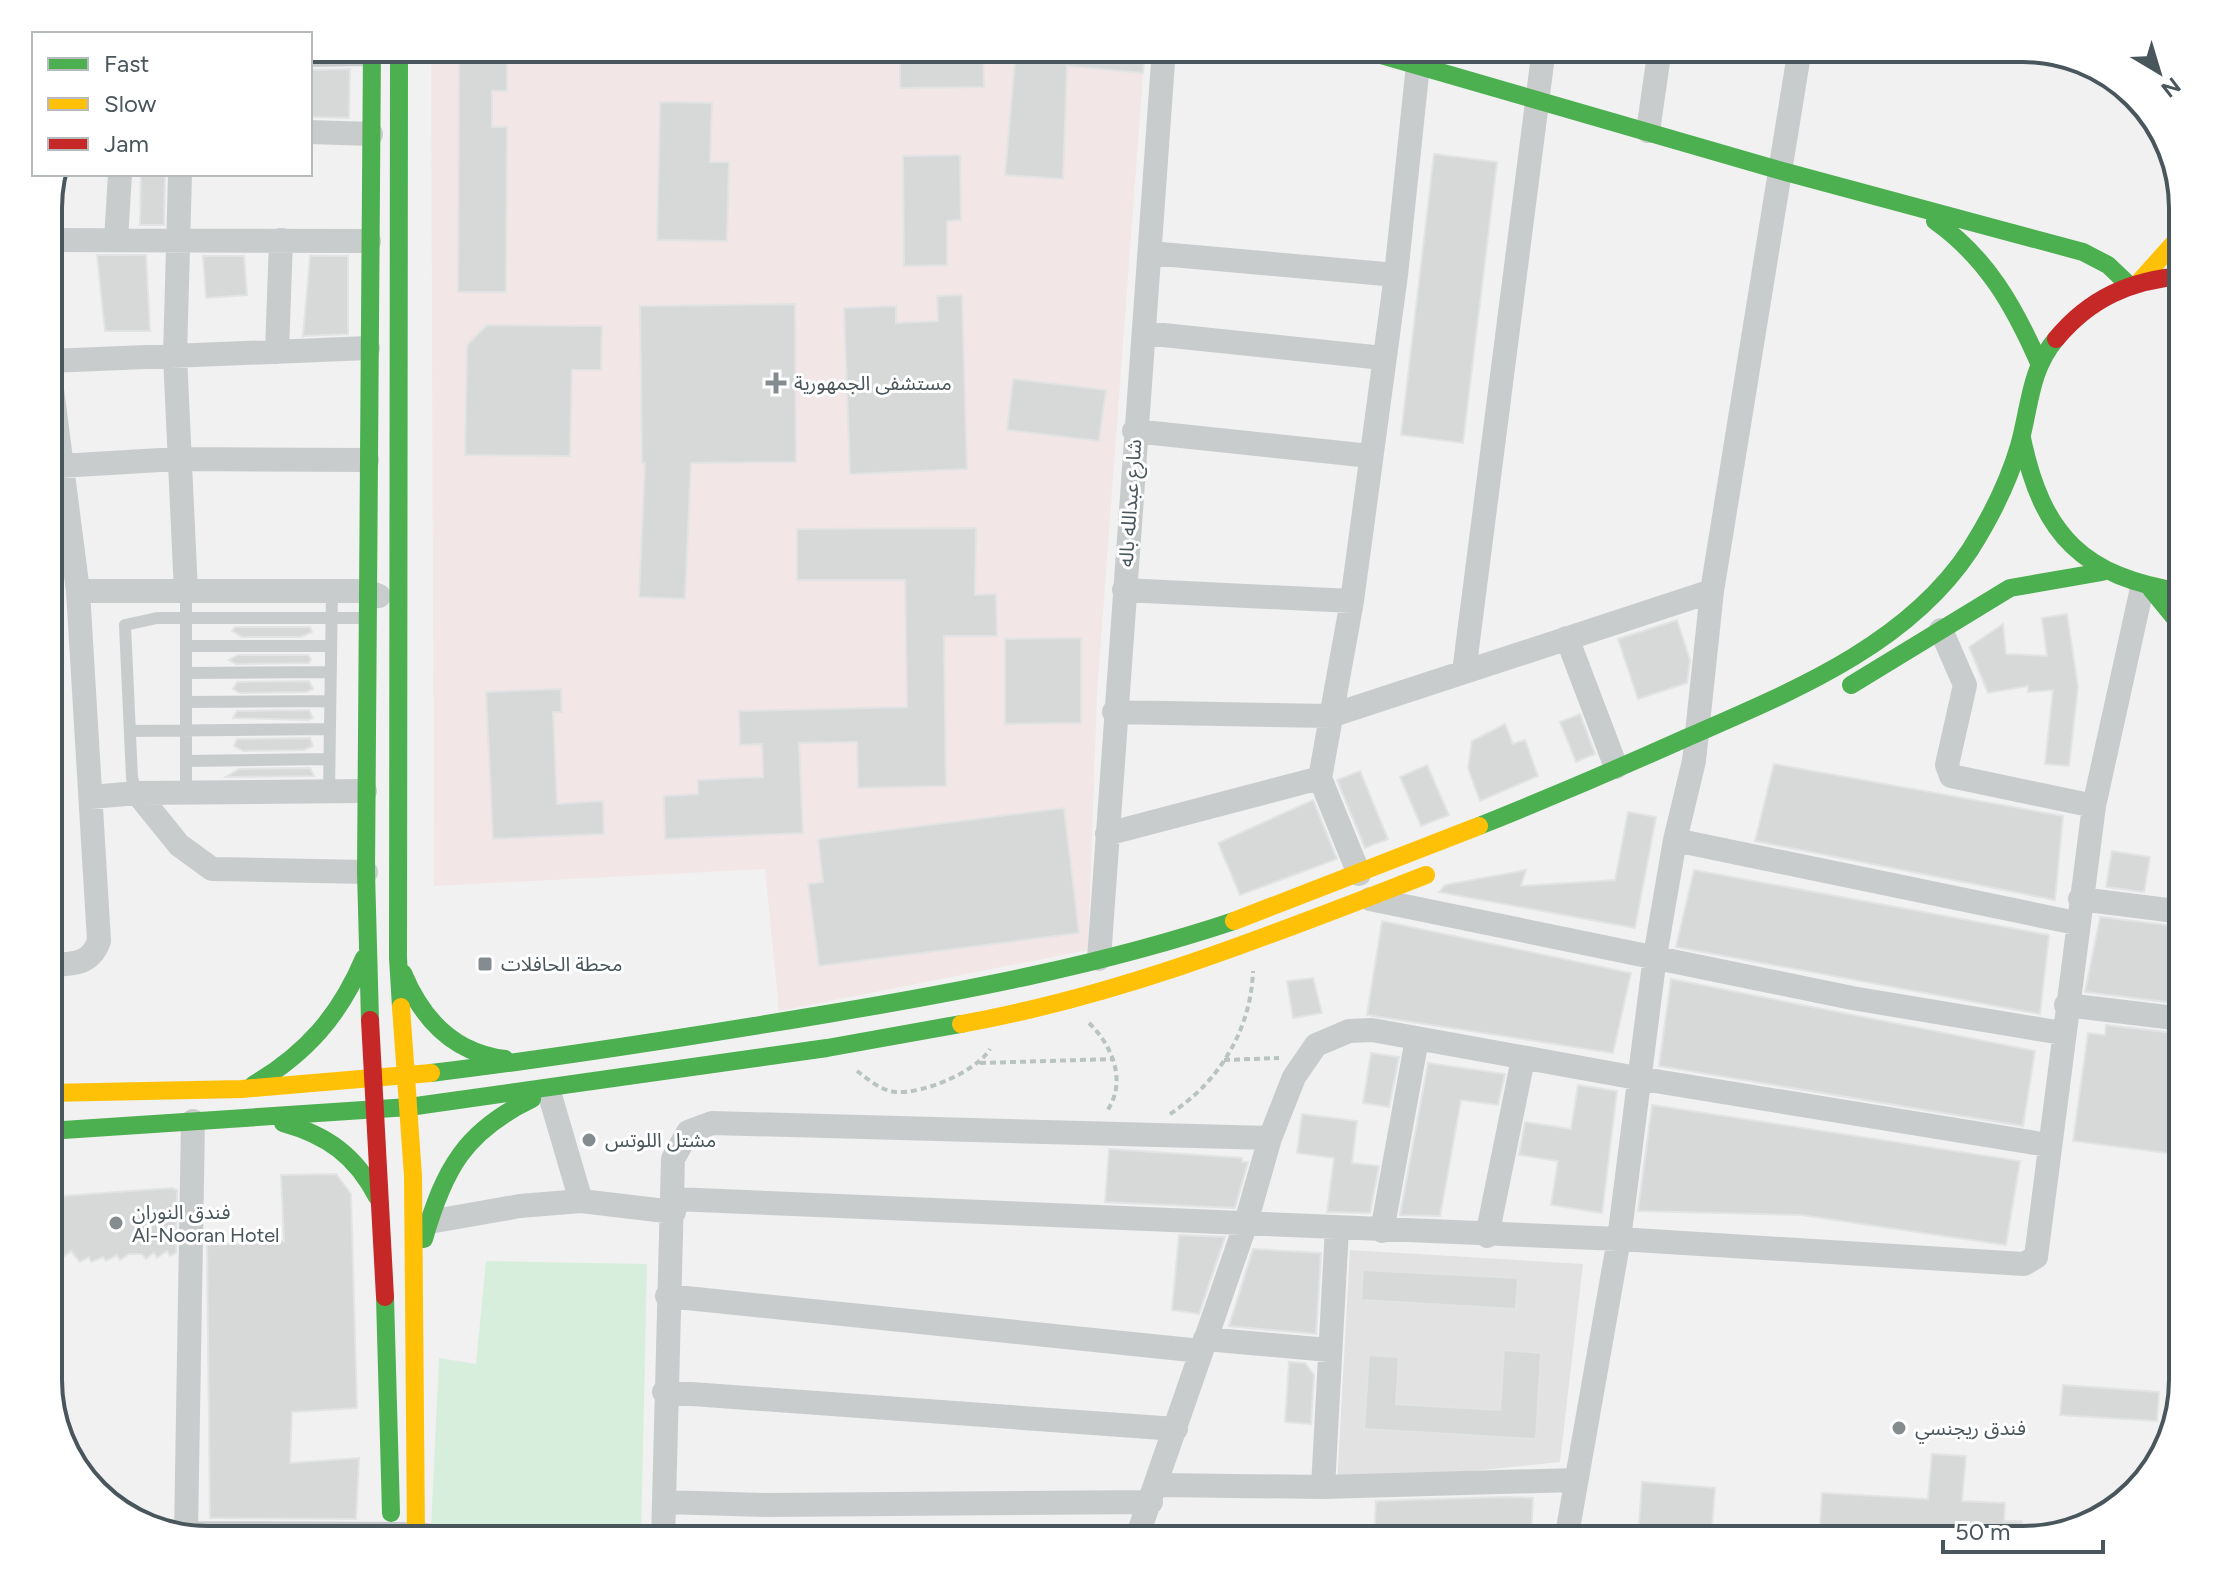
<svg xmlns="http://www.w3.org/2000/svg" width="2231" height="1588" font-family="Figtree,'Noto Sans Arabic',sans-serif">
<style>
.education{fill:#e3e2e3}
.medical{fill:#f2e6e7}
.green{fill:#d7eedd}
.building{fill:#d7d9d9;stroke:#e2e3e4;stroke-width:2}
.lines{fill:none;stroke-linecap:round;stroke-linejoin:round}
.path{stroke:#b9c3bf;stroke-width:4;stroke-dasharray:6 4;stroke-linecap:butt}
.lane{stroke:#c9cccd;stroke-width:12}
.street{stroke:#c9cccd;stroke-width:24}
.fast{stroke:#4caf50;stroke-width:18}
.slow{stroke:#ffc107;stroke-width:18}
.jam{stroke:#c62828;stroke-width:18}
.poi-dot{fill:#848c90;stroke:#fff;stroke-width:3}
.labels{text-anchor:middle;stroke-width:6;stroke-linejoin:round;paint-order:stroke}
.poi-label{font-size:20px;fill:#49565c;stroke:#fff;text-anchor:start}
.street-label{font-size:20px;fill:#49565c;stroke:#fff}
.rim{fill:none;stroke:#49565c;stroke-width:4}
</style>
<rect width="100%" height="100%" fill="#f1f1f1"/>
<path class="education" d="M1350 1250 1583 1264 1560 1462 1337 1485Z"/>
<path class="medical" d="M431 48H1145L1097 693 1088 950 779 1011 765 869 434 886Z"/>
<path class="green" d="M486 1261 647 1264 641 1540H564L431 1529 439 1358 476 1364Z"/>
<path class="building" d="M459 48H507V91H492V127H507L506 292H458Z
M959 48H983L984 87 900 88V53L959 52Z
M1016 48H1145L1143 73 1067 66 1063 179 1005 175Z
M350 69 349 118 310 117V70Z
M660 102 712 103 710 162H729L727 241 657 240Z
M1434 154 1497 162 1463 443 1401 435Z
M960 155 961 220 947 221V265L904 266 903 156Z
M141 174H165L164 225H140Z
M97 255H146L150 331H105Z
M203 256H244L247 295 206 298Z
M310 256H348V334L303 336Z
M962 295 967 469 850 474 844 308 896 306V323L938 321 937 296Z
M795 304 796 462 691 463 685 599 639 597 645 463H642L640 306Z
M487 325 602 326 601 370H572L570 456 465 455 467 345Z
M1013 379 1106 390 1099 441 1007 430Z
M976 528 975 595 996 594 997 636H944L946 786 858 788 857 742 799 743 803 833 665 839 664 796 698 794V780L763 777 762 744 740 745 739 711 907 707 905 580H797V529Z
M2067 614 2078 687 2069 766 2045 764 2053 690 2028 692V686L1988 693 1969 647 2003 624 2006 654 2047 656 2042 618Z
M1677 620 1690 660 1687 683 1638 699 1618 639Z
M235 627H310L312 632 301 637H242L232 631Z
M1081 638V723L1005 724V639Z
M238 655H308L311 659 309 663 236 664 229 660Z
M309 681 313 689 306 692 240 693 233 689 237 682Z
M561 689 562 712H553L557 804 603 801 604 834 493 839 486 692Z
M309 710 313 718 308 720 233 718 237 711Z
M1580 714 1595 754 1576 762 1560 722Z
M1505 724 1513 744 1525 740 1538 776 1480 801 1468 768 1472 741Z
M310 738 313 746 304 750 243 751 234 746 237 739Z
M1774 764 2063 816 2055 900 1755 841Z
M1427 765 1449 815 1421 826 1400 777Z
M310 768 314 776 226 777 239 769Z
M1360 771 1388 839 1365 848 1337 780Z
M1313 800 1337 859 1240 895 1218 843Z
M1064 808 1079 933 819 966 808 884 823 882 818 839Z
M1628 812 1656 817 1635 928 1439 892 1445 885 1526 870 1521 886 1615 880Z
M2112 851 2150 857 2144 892 2106 887Z
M1694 870 2049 935 2040 1014 1676 947Z
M2100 917 2176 926 2169 972 2183 974V1004L2085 992Z
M1382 921 1631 973 1613 1053 1367 1015Z
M1313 978 1322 1013 1293 1018 1287 981Z
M1671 979 2035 1051 2023 1126 1659 1066Z
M2106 1025 2183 1034V1155L2073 1141 2088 1033 2105 1035Z
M1371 1053 1399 1057 1389 1107 1363 1103Z
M1428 1063 1505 1074 1498 1105 1461 1100 1440 1216 1400 1215Z
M1578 1085 1617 1091 1602 1213 1551 1205 1558 1161 1519 1155 1525 1122 1571 1129Z
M1652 1105 2020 1161 2006 1245 1801 1215 1638 1211Z
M1302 1114 1357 1121 1352 1163 1379 1166 1370 1213 1327 1212 1334 1158 1297 1153Z
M1109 1149 1242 1158V1162H1248L1235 1208 1105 1202Z
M336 1174 351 1194 357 1408 292 1412 290 1463 359 1458 356 1519 210 1518 207 1245 284 1241 281 1175Z
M172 1188 177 1190 176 1253 170 1256 167 1251 157 1258 154 1252 146 1259 142 1254H129L120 1260 117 1255 106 1261 103 1257 91 1262 89 1257 80 1262 71 1251 56 1263 48 1255V1197Z
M1179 1235 1225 1237 1199 1314 1172 1310Z
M1253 1249 1321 1253 1316 1334 1229 1326Z
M1363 1270 1518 1278 1516 1309 1361 1300Z
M1504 1350 1541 1353 1536 1439 1364 1429 1369 1355 1399 1357 1396 1404 1500 1410Z
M1289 1362 1305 1363 1314 1375 1311 1424 1285 1422Z
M2063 1385 2159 1392 2157 1421 2060 1415Z
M1932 1454 1966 1456 1962 1501 2005 1503 2004 1521H2021L2034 1537 1819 1540 1822 1493 1928 1499Z
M1642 1482 1715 1488 1711 1540H1638Z
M1506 1497 1533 1498 1531 1540H1374L1376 1501Z"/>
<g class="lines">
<path class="path" d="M1089 1023C1113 1046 1127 1082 1107 1111
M1224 1060 1279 1058
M980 1063 1114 1059
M857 1071C868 1079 881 1091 896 1092 923 1094 976 1072 990 1049
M1170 1114C1219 1082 1251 1030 1253 971"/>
<path class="lane" d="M186 592V793
M188 646H331
M187 673 331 672
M187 702 330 701
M130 731 330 729
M187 761 329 759
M329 791 332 592
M137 793 132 778 125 625 157 618H362"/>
<path class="street" d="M310 55 372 54
M1648 131 1660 48
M310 132 371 134
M180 174 175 356 186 592
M48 240 369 241
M116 240 120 174
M1150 253 1396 275
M1144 333 1383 358
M277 352 281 240
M49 361 368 348
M1134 431 1370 456
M60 466 177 459 367 460
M1124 590 1352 601 1396 275 1418 65
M78 591H366L379 596
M1567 638 1616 767
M1464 672 1544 48
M1114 712 1330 716 1712 591
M1320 778 1359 874
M137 793 179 845 212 869 366 872
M91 797 137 793 365 791
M2094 806 2142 588
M1107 834 1320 778 1352 601
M1675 840 2076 923
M1370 899 1852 998 2062 1033
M2080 899 2183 912
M1099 959 1164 48
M48 965C71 964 90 966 99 941L78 591 48 358
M2066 1005 2183 1019
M549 1092 581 1201
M193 1121 186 1533 416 1534 469 1540
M674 1199 1619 1239 2024 1264 2036 1257 2094 806 1951 776 1947 765 1965 685 1941 630
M429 1222 520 1206 581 1201 674 1212
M1382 1231 1417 1039
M1487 1236 1523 1059
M667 1296 1201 1351
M1205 1339 1329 1350
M664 1392 1176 1429
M1157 1485 1323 1487 1575 1480
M1323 1487 1337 1228
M664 1502 767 1505 1151 1502
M663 1540 673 1159 688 1132 712 1123 1270 1138
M1136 1540 1245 1226 1270 1138 1294 1077 1316 1045 1349 1031 1372 1030 1637 1078 2048 1145
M1566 1540 1619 1239 1655 956 1675 840 1694 761 1712 591 1800 48"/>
<path class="fast" d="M399 48 398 958 401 1007
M1357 48 1782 171 2083 252 2108 265 2128 284
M1935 221C1987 258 2014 306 2039 363
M2022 438C2042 536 2084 577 2183 592
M2151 589 2183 628
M1851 685 2010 588 2102 572
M1479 826C1549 798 1617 769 1686 738 1788 693 1906 647 1970 550 1991 517 2008 483 2019 446 2030 408 2029 371 2056 339
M403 973C422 1019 454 1053 505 1059
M370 1020 366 872 372 48
M431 1073C563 1057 695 1036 827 1014 964 991 1102 965 1234 921
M253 1085C307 1053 340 1015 364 958
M283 1123C327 1135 356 1156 377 1197
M48 1131 409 1107 827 1048 961 1024
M424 1239C444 1169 465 1131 532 1099
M385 1297 391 1513"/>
<path class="slow" d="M2140 281 2183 233
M1234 921 1479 826
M401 1007 413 1176 416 1540
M961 1024C1123 995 1273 934 1426 875
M48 1093 242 1089 431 1073"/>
<path class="jam" d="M2056 339C2090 298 2131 280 2183 276
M370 1020 385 1297"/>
</g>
<g class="poi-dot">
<path d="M772 371h8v8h8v8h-8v8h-8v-8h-8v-8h8z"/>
<rect x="477" y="956" width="16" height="16" rx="4"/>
<circle cx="589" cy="1140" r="8"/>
<circle cx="116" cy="1223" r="8"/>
<circle cx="1899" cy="1428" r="8"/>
</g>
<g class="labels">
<g class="poi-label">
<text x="794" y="390">مستشفى الجمهورية</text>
<text x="501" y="971">محطة الحافلات</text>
<text x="605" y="1147">مشتل اللوتس</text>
<text x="132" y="1219">فندق النوران<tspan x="132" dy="23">Al-Nooran Hotel</tspan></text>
<text x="1915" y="1435">فندق ريجنسي</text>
</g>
<g class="street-label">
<text transform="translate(1130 503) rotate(-86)" y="7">شارع عبدالله باله</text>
</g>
</g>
<path d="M0 0H2231V1588H0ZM208 62H2023A146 146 0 0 1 2169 208V1380A146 146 0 0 1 2023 1526H208A146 146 0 0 1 62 1380V208A146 146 0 0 1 208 62Z" fill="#fff" fill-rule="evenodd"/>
<path class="rim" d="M208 62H2023A146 146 0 0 1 2169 208V1380A146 146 0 0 1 2023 1526H208A146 146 0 0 1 62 1380V208A146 146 0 0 1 208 62Z"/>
<rect x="32" y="32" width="280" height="144" fill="#ffffff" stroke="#b6bbbe" stroke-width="2"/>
<rect x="48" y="58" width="40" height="12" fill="#4caf50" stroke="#b6bbbe" stroke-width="2"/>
<text x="104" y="72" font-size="24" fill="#49565c">Fast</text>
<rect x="48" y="98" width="40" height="12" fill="#ffc107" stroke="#b6bbbe" stroke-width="2"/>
<text x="104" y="112" font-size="24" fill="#49565c">Slow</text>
<rect x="48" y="138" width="40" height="12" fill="#c62828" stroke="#b6bbbe" stroke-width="2"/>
<text x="104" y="152" font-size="24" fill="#49565c">Jam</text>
<g transform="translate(2159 72) rotate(142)" stroke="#ffffff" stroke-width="6" paint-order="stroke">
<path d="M0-6L14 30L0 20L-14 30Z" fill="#49565c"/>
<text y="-12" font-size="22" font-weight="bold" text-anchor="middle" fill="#49565c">N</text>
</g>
<path d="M1943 1540v12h160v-12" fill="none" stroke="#49565c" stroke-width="4"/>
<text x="1955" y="1540" font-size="24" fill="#49565c" stroke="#ffffff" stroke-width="6" paint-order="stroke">50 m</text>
</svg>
